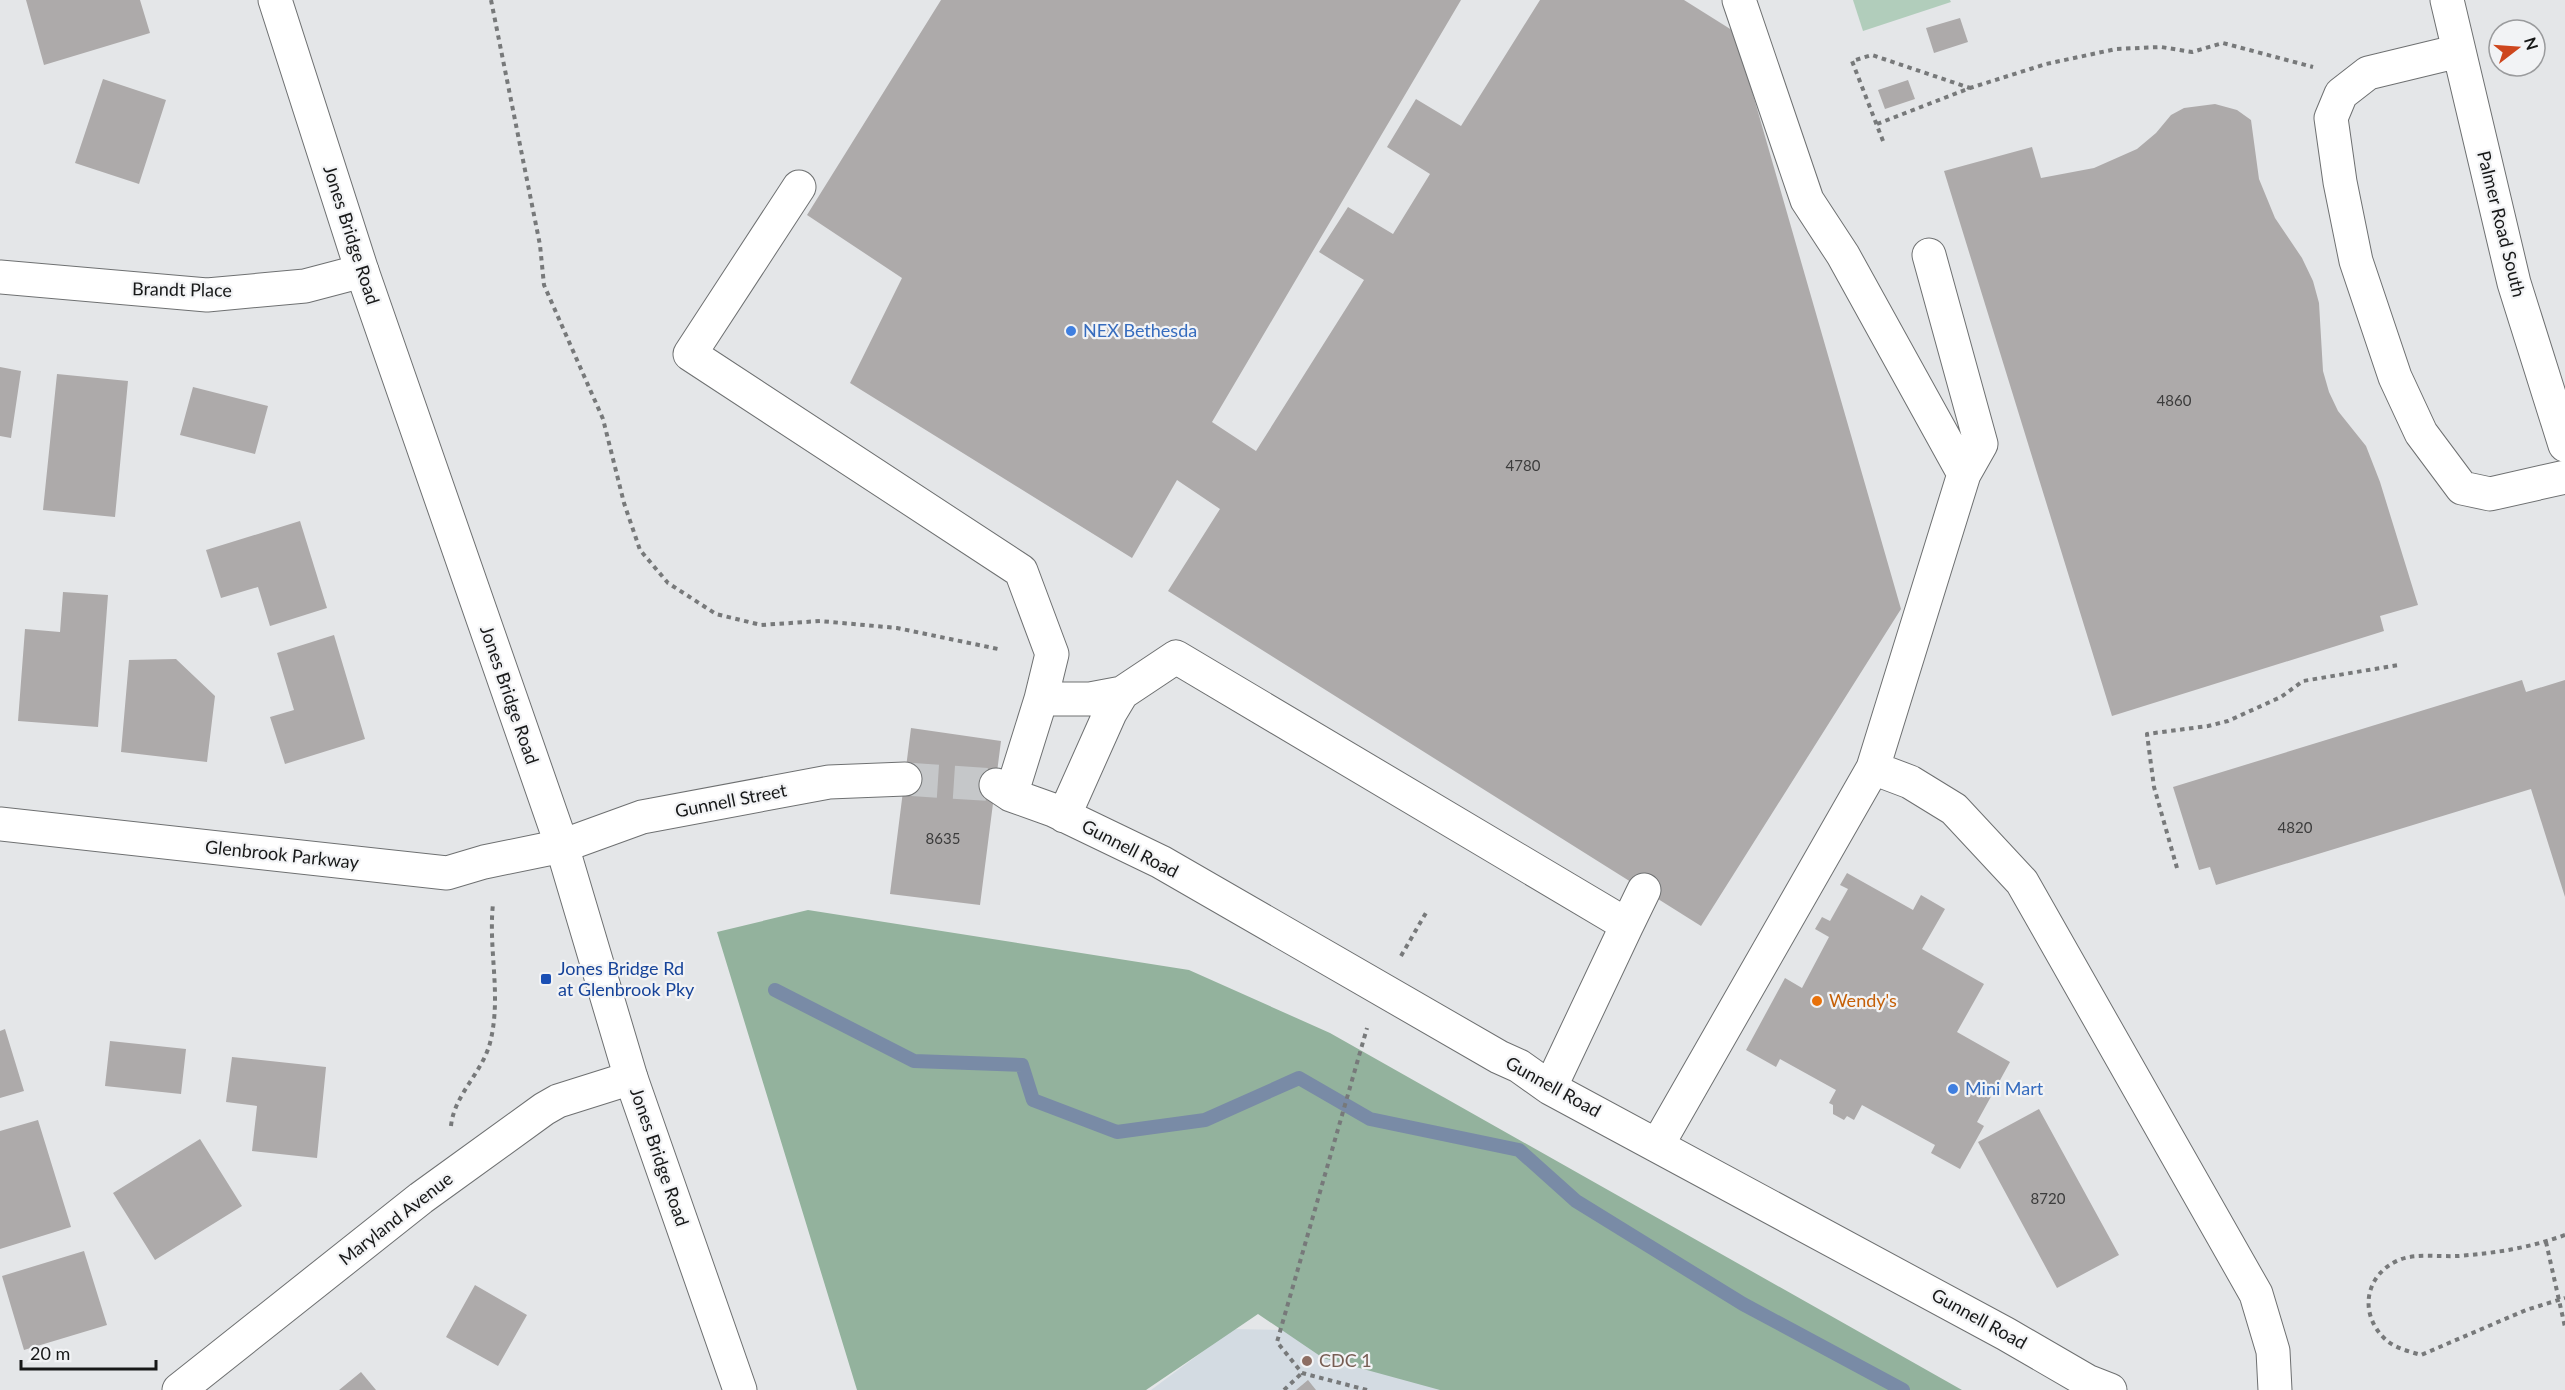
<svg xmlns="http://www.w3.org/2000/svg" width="2565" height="1390" font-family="Lato,sans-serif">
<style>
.built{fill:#d3dbe2}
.green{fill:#b1cdbb}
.forest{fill:#93b29d}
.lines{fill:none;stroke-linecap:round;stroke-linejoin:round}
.stream{stroke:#798ba6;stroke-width:14}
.building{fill:#adaaaa}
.minor-tunnel{stroke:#c5c7c9;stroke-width:33;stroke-dasharray:33 16;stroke-linecap:butt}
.minor-casing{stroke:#6e7071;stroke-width:35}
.major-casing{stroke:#6e7071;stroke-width:35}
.path{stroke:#77797a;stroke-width:4;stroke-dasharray:4.5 4.5;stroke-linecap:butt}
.minor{stroke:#fff;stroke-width:33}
.major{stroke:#fff;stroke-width:33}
.shop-dot{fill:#3f7fe0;stroke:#f2f3f5;stroke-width:2}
.transit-dot{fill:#1a4fb4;stroke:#f2f3f5;stroke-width:2}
.food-dot{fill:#e8710a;stroke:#f2f3f5;stroke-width:2}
.education-dot{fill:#8d6e63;stroke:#f2f3f5;stroke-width:2}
.labels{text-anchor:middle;stroke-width:4.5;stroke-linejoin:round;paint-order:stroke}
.number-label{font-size:15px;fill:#3c3c3c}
.street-label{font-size:18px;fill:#171818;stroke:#f2f3f5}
.shop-label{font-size:18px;fill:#366cbe;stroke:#f2f3f5;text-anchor:start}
.transit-label{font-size:18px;fill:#164399;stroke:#f2f3f5;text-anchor:start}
.food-label{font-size:18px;fill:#c56008;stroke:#f2f3f5;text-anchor:start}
.education-label{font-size:18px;fill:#785e54;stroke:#f2f3f5;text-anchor:start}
</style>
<rect width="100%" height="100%" fill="#e4e6e8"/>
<path class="built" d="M1233 1329 1397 1332 1450 1390H1151Z"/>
<path class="green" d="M1853 0H1950L1951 2 1863 31Z"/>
<path class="forest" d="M808 910 1189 970 1330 1033 1962 1390H1440L1323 1358 1258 1314 1146 1390H857L717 932Z"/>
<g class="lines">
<path class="stream" d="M775 990 914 1061 1022 1065 1033 1100 1117 1132 1205 1120 1299 1078 1370 1119 1519 1150 1576 1201 1743 1304 1903 1390"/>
</g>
<path class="building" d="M26 0H140L150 33 44 65Z
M941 0H1461L1212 422 1256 451 1364 280 1319 252 1348 207 1393 234 1430 174 1387 147 1416 99 1461 126 1540 0H1684L1735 32 1901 609 1701 926 1168 591 1220 509 1177 480 1132 558 850 383 902 278 807 215Z
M1960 18 1968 42 1934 53 1926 28Z
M103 79 166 100 139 184 75 163Z
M1908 80 1915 99 1885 109 1878 90Z
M2215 104 2237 110 2251 120 2259 179 2275 218 2302 258 2313 281 2319 303 2323 371 2329 392 2338 411 2366 446 2380 482 2418 605 2380 616 2384 631 2112 716 1944 171 2032 147 2041 178 2094 168 2137 149 2156 133 2171 115 2184 108Z
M0 367 21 371 11 438 0 436Z
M57 374 128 381 115 517 43 510Z
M193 387 268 406 255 454 180 435Z
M300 521 327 608 270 626 258 587 221 598 206 550Z
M63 592 108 595 98 727 18 721 25 629 60 632Z
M334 635 365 739 285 764 270 717 294 710 277 653Z
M176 659 215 696 207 762 121 752 129 660Z
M2522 680 2526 692 2565 680V897L2531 789 2216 885 2210 867 2199 870 2173 787Z
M911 728 1001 741 980 905 890 894Z
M1847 873 1913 910 1921 895 1945 909 1922 949 1984 984 1957 1032 2010 1062 1977 1122 1984 1126 1960 1169 1931 1153 1935 1145 1862 1105 1854 1120 1847 1116 1844 1120 1833 1114V1105L1829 1103 1836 1090 1780 1059 1776 1067 1746 1050 1785 978 1802 988 1829 937 1815 929 1822 917 1830 921 1848 889 1840 885Z
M5 1029 24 1091 0 1098V1031Z
M110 1041 186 1049 181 1094 105 1086Z
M232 1057 326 1067 317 1158 252 1151 257 1106 226 1102Z
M2039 1109 2119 1255 2057 1288 1978 1142Z
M38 1120 71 1227 0 1249V1131Z
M200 1139 242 1206 155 1260 113 1193Z
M84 1251 107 1325 24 1350 2 1276Z
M475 1285 527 1315 498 1366 446 1337Z
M361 1372 376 1390H339Z
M1308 1380 1316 1390H1296Z"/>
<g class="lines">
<path class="minor-tunnel" d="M905 779 996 785"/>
<defs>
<path id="minor" d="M1739 0 1807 200 1843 255 1964 474
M2447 0 2514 283 2565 445
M2459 51 2368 73 2341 94 2331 118 2340 182 2356 261 2395 377 2421 433 2462 488 2490 494 2565 477
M799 187 690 354 1021 571 1052 654 1041 699 1011 795
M0 277 207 295 305 286 362 271
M1041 699H1090L1122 693 1176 657 1627 925 1550 1088
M1873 768 1910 782 1954 809 2022 882 2256 1294 2273 1351 2275 1390
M996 785 1011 795 1053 810 1161 862 1499 1057 1519 1066 1550 1088 2006 1334 2087 1381 2110 1390
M1064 816 1110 713 1122 693
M0 824 447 873 484 862 562 846 642 817 829 782 905 779
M1627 925 1644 890
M1658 1144 1873 768 1964 474 1981 444 1929 255
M179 1390 421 1198 544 1109 558 1101 631 1078"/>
<path id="major" d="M275 0 362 271 562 846 631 1078 740 1390"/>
</defs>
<use href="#minor" class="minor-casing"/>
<use href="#major" class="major-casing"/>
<path class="path" d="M491 0 540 245 544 285 603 419 624 503 640 550 668 583 716 614 761 625 820 621 897 628 998 649
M1877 124 1970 88 2046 64 2116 49 2161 47 2192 52 2223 43 2313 67
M1883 141 1852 61 1872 55 1970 88
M2177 868 2154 787 2147 734 2208 726 2228 721 2281 697 2303 681 2398 665
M1401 956 1427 911
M451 1126C454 1095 482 1073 490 1043 502 996 488 950 493 904
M2565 1235C2529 1248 2496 1253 2458 1256 2440 1257 2415 1253 2399 1260 2366 1274 2358 1312 2384 1338 2394 1348 2408 1351 2421 1355L2526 1310 2565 1298
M2546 1242 2565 1327
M1284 1390 1302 1373
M1367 1390 1302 1373 1277 1342 1367 1028"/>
<use href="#minor" class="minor"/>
<use href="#major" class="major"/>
</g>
<g class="shop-dot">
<circle cx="1071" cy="331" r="6"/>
<circle cx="1953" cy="1089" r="6"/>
</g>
<rect class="transit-dot" x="540" y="973" width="12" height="12" rx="3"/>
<circle class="food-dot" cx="1817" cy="1001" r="6"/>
<circle class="education-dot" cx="1307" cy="1361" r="6"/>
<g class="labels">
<g class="number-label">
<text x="2174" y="406">4860</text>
<text x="1523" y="471">4780</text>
<text x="2295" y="833">4820</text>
<text x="943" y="844">8635</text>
<text x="2048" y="1204">8720</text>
</g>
<g class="street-label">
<text transform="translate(2501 224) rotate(76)" y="6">Palmer Road South</text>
<text transform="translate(351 235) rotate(72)" y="6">Jones Bridge Road</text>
<text transform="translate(182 290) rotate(1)" y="6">Brandt Place</text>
<text transform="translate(509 695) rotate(71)" y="6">Jones Bridge Road</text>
<text transform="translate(731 801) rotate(-11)" y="6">Gunnell Street</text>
<text transform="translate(1130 849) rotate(27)" y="6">Gunnell Road</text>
<text transform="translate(282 855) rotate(6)" y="6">Glenbrook Parkway</text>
<text transform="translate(1553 1087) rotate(29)" y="6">Gunnell Road</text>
<text transform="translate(659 1157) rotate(71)" y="6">Jones Bridge Road</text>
<text transform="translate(396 1219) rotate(-38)" y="6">Maryland Avenue</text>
<text transform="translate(1979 1319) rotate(29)" y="6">Gunnell Road</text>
</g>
<g class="shop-label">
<text x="1083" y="337">NEX Bethesda</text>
<text x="1965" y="1095">Mini Mart</text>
</g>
<g class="transit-label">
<text x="558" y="975">Jones Bridge Rd<tspan x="558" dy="21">at Glenbrook Pky</tspan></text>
</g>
<g class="food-label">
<text x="1829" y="1007">Wendy's</text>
</g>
<g class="education-label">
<text x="1319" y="1367">CDC 1</text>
</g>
</g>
<g transform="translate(2517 48) rotate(73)"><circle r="28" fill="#f2f3f5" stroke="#9a9b9d" stroke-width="1.5"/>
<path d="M0-4.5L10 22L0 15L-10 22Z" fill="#ce461d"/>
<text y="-9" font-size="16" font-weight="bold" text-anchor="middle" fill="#171818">N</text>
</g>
<path d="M21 1360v9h135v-9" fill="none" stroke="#171818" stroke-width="3"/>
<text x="30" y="1360" font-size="18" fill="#171818" stroke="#f2f3f5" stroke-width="4.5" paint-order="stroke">20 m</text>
</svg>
